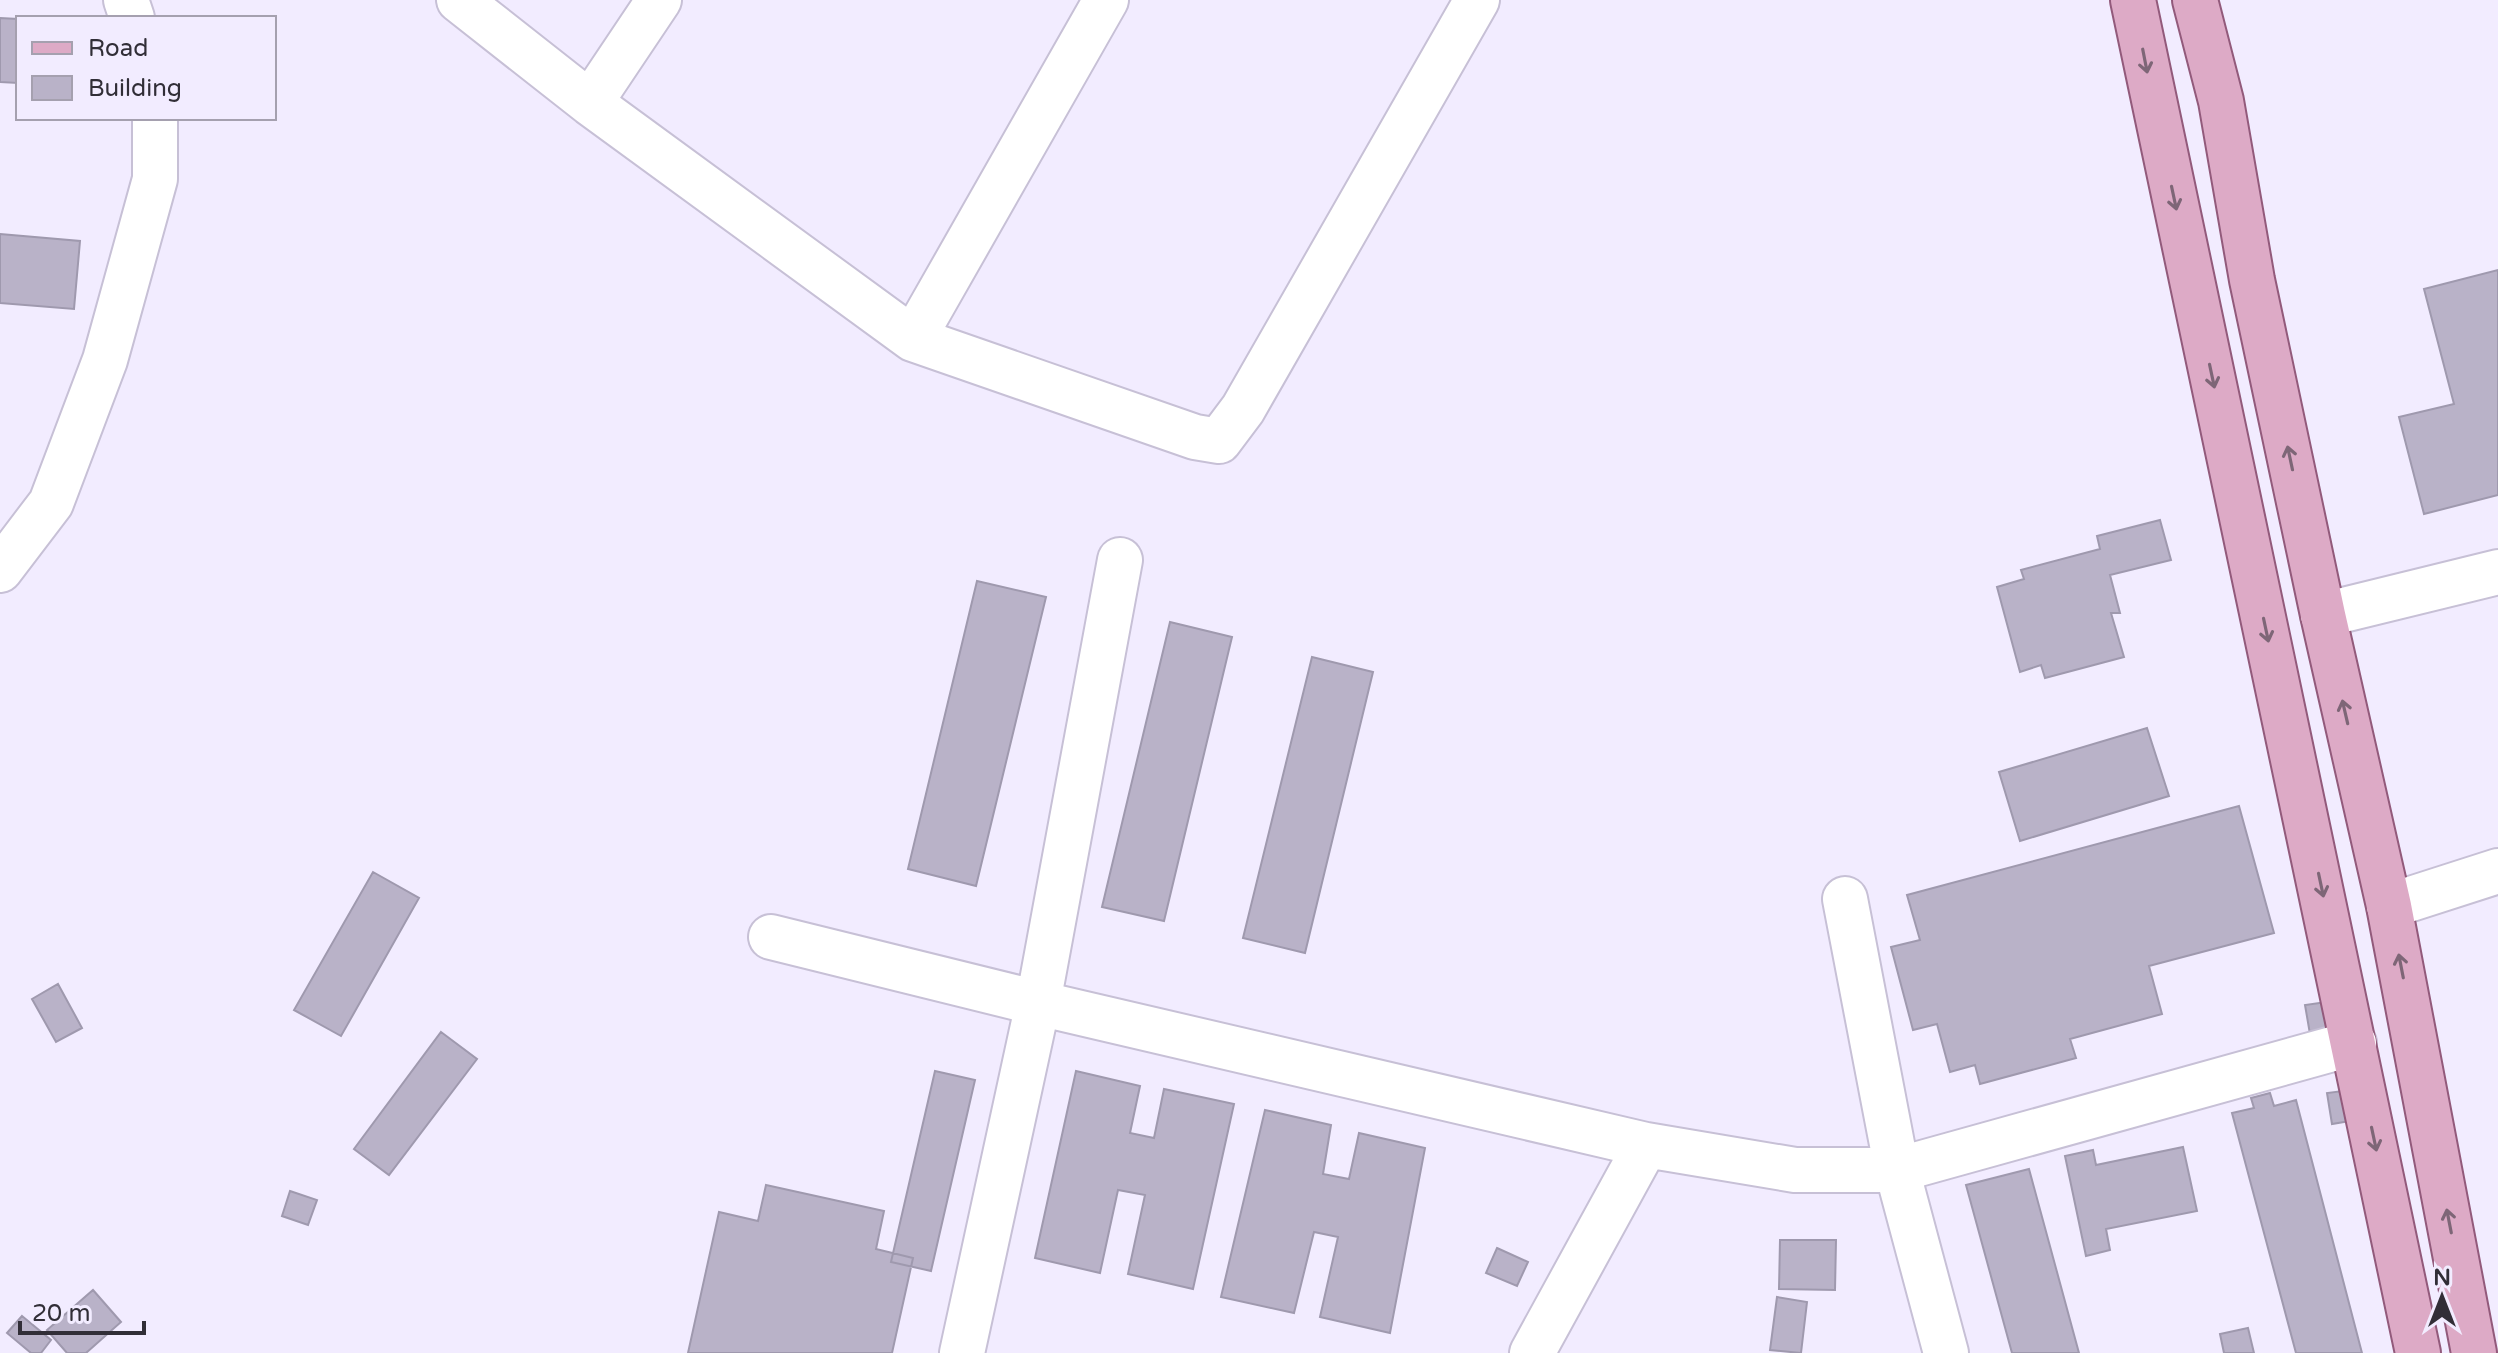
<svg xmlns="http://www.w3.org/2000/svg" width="2498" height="1353" font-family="'Varela Round',sans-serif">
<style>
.building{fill:#b9b2c8;stroke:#9f99ae;stroke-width:2}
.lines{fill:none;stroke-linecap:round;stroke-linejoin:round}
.minor-casing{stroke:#c7c0d6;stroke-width:48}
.major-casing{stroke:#925a7b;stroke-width:48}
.minor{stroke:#fff;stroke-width:44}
.major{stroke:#ddaac6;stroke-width:44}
.oneway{stroke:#7e6677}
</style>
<rect width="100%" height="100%" fill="#f2ecff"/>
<path class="building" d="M0 18 18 19V83L0 82Z
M0 234 80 241 74 309 0 303Z
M2498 270V495L2424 514 2399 417 2454 404 2424 289Z
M2160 520 2171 560 2110 575 2120 613H2111L2124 657 2045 678 2041 665 2020 672 1997 587 2024 579 2021 570 2100 549 2097 536Z
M977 581 1046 597 976 886 908 869Z
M1170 622 1232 637 1164 921 1102 907Z
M1312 657 1373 672 1305 953 1243 938Z
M2147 728 2169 796 2020 841 1999 772Z
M2239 806 2274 933 2149 966 2162 1014 2070 1039 2076 1058 1980 1084 1975 1065 1950 1072 1937 1024 1913 1030 1891 947 1920 940 1907 895Z
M373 872 419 898 341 1036 294 1010Z
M58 984 82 1028 56 1042 32 999Z
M2334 1001 2338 1030 2310 1034 2305 1005Z
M441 1032 477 1059 389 1175 354 1149Z
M935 1071 975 1080 931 1271 891 1262Z
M1076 1071 1140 1086 1130 1133 1154 1138 1164 1089 1234 1104 1193 1289 1128 1274 1145 1195 1118 1190 1100 1273 1035 1258Z
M2358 1089 2362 1119 2332 1124 2327 1093Z
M2270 1093 2274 1106 2296 1100 2362 1353H2296L2232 1113 2254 1108 2251 1098Z
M1265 1110 1331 1125 1323 1174 1349 1179 1359 1133 1425 1148 1390 1333 1320 1317 1338 1237 1314 1232 1294 1313 1221 1297Z
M2183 1147 2197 1211 2106 1229 2110 1250 2086 1256 2065 1156 2093 1150 2096 1165Z
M2029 1169 2079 1353H2012L1966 1185Z
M766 1185 884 1211 876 1249 913 1258 892 1353H688L719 1212 758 1221Z
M290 1191 317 1200 308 1225 282 1216Z
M1780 1240H1836L1835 1290 1779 1289Z
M1497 1248 1528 1262 1517 1286 1486 1273Z
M93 1290 121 1322 86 1353H67L47 1330Z
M1777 1297 1807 1302 1801 1353 1770 1350Z
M22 1316 51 1340 41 1353H31L7 1333Z
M2248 1328 2254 1353H2224L2220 1334Z"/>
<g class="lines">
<defs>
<path id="minor" d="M126 0 132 18
M459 0 590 103 913 339 1195 437 1219 441 1243 409 1477 0
M590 103 659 0
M913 339 1106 0
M0 570 51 503 105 360 155 179V118
M2323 615 2498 572
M1845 899 1897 1170 1946 1353
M2389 906 2498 871
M771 937 1038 1003 1646 1145 1795 1170H1897L2354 1043
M962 1353 1038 1003 1120 560
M1532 1353 1646 1145"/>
<path id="major" d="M2133 0 2418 1353
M2195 0 2221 101 2252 280 2323 615 2389 906 2474 1353"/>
</defs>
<use href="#minor" class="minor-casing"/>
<use href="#major" class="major-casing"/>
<use href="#minor" class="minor"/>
<use href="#major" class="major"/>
</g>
<defs><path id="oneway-shaft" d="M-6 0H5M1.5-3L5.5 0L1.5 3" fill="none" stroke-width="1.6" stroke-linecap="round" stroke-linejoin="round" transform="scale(2)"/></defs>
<g class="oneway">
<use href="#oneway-shaft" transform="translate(2145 61) rotate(79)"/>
<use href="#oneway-shaft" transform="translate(2174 198) rotate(78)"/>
<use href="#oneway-shaft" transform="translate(2212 376) rotate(78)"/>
<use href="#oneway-shaft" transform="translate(2290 458) rotate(-102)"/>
<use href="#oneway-shaft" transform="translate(2266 630) rotate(78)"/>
<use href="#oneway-shaft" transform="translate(2345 712) rotate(-103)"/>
<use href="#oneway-shaft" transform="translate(2321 885) rotate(78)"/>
<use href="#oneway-shaft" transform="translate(2401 966) rotate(-101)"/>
<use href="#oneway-shaft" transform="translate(2374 1139) rotate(78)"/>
<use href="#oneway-shaft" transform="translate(2449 1221) rotate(-101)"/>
</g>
<rect x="16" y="16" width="260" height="104" fill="#f2ecff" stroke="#a5a0af" stroke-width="2"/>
<rect x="32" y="42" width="40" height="12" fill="#ddaac6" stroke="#a5a0af" stroke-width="2"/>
<text x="88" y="56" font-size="24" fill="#312e37">Road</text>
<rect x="32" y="76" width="40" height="24" fill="#b9b2c8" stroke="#a5a0af" stroke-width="2"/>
<text x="88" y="96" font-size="24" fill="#312e37">Building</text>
<g transform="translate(2442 1297)" stroke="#f2ecff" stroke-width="6" paint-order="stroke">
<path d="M0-6L14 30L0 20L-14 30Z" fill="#312e37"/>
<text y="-12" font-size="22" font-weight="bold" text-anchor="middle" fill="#312e37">N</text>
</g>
<path d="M20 1321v12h124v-12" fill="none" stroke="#312e37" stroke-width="4"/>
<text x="32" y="1321" font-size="24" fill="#312e37" stroke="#f2ecff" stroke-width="6" paint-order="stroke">20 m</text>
</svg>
